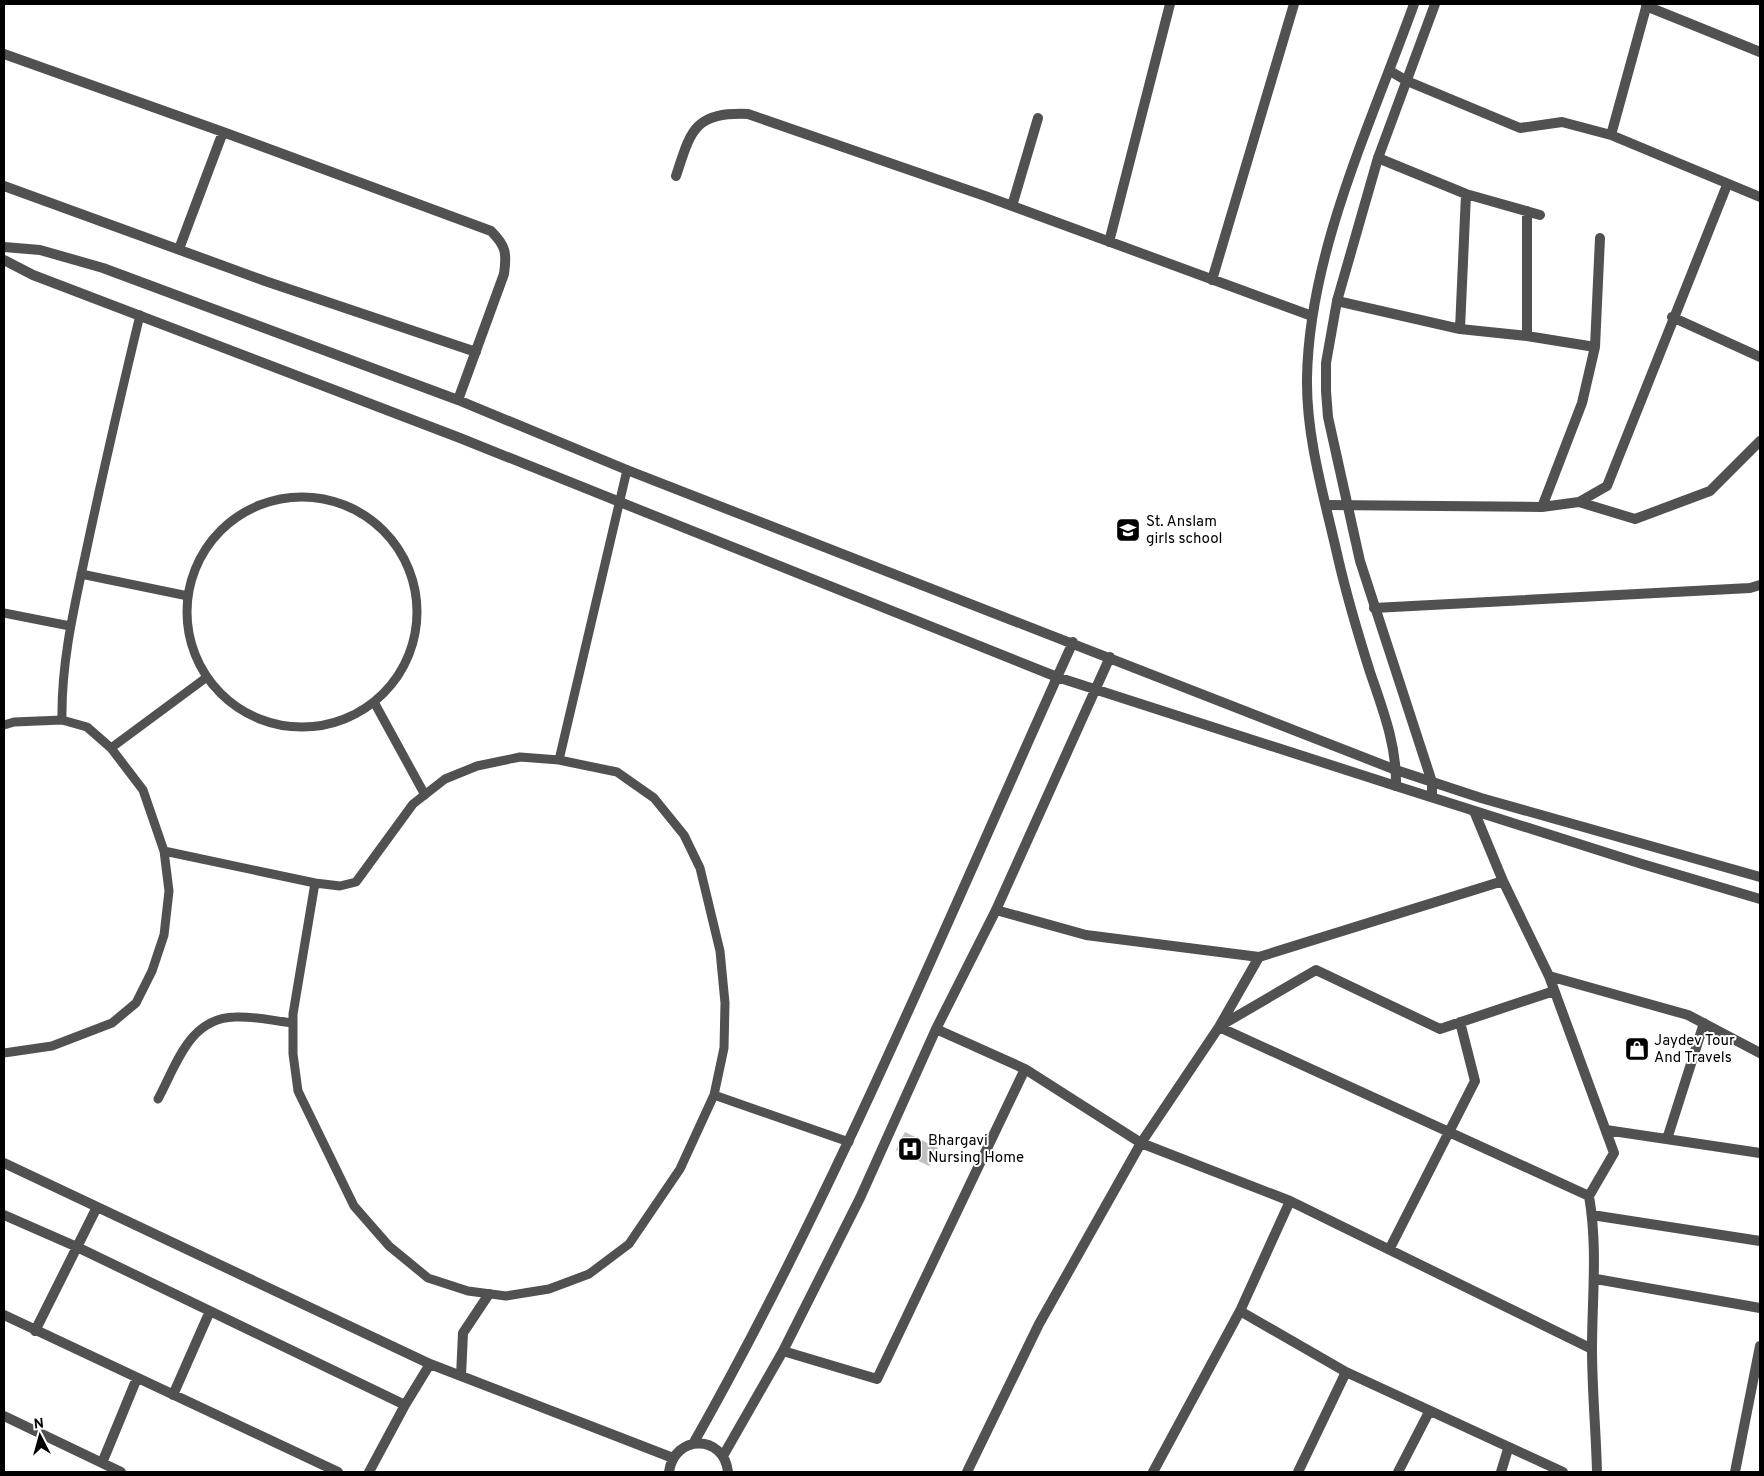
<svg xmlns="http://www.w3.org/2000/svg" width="1764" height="1476" font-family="Overpass,sans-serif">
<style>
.building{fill:#c0c0c0}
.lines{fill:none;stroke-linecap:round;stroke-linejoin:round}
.service{stroke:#515151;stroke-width:9}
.minor{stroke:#515151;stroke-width:10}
.tertiary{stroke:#515151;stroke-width:10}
.labels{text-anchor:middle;stroke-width:4;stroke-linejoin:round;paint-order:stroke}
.poi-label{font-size:15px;fill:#000;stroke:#fff;text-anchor:start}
</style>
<rect width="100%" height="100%" fill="#fff"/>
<path class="building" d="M905 1132 938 1148 929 1166 896 1150Z"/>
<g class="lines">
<path class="service" d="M187 612a115 115 0 1 1 230 0a115 115 0 1 1-230 0Z
M81 574 188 596
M4 613 70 626
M374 702 425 795
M4 725 14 722 62 720
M111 748 207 677
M559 760 627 470
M164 851 315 883 340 886 356 882 413 804 445 779 477 766 520 757 559 760 617 772 654 798 684 835 700 868 720 951 725 1003 724 1048 714 1095 680 1169 629 1244 589 1274 549 1289 506 1296 468 1291 428 1278 389 1246 354 1206 298 1091 293 1054V1014L315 883
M4 1053 52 1046 112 1023 136 1003 152 971 164 935 169 891 164 851 143 790 111 748 87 727 62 720C61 663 74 608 86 552 103 472 121 394 140 315
M714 1095 849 1142
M158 1099C177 1064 189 1018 235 1017 254 1016 274 1021 293 1023"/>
<path class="minor" d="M1646 6 1760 52
M4 54 223 132 491 231C506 246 507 253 504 274L458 400
M1390 71 1407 81 1520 128 1562 122 1611 135 1760 197
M1611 135 1647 4
M1378 158 1466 194 1540 215
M676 176C691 130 694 112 748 114L985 196 1312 316
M4 186 265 281 476 352
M1012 206 1038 118
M1109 242 1170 4
M4 247 40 250 103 268 458 400 627 470 1396 770
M179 249 223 132
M4 260 33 275 460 438 1057 677 1396 786
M1212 280 1294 4
M1337 301 1460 329 1527 336 1595 347
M1672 317 1760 357
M1460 329 1466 194
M1527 336V211
M1579 502 1635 519 1710 491 1760 441
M1326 505 1542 507 1579 502 1607 486 1727 185
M1542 507 1582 403 1595 347 1600 238
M1374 608 1750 588 1760 585
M1474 811 1503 881 1549 976 1614 1153 1589 1196C1598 1248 1592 1297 1592 1349 1592 1390 1596 1431 1597 1472
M996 910 1086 935 1259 957 1503 881
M1549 976 1688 1015 1760 1053
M1220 1026 1316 970 1440 1029 1554 991
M1219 1027 1589 1196
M936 1029 1025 1069 1141 1143 1290 1201 1592 1349
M1606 1130 1760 1153
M1667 1139 1704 1023
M4 1163 430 1364 673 1458
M4 1215 77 1247 405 1405
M1592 1215 1760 1241
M1390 1248 1475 1081 1460 1022
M1596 1279 1760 1308
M1240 1311 1346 1372 1563 1472
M4 1315 338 1472
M35 1331 97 1207
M783 1351 877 1379 1025 1069
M461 1376 463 1333 489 1294
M173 1395 210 1311
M4 1416 121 1472
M693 1444C839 1186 951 911 1073 642
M723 1456 783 1351 860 1198 936 1029 996 910 1110 657
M102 1463 137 1378
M369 1472 405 1405 430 1364
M669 1472C674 1434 724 1434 728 1472
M967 1472 1039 1324 1141 1143 1219 1027 1259 957
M1153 1472 1240 1311 1290 1201
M1298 1472 1346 1372
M1398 1472 1429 1412
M1501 1472 1508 1449
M1735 1472 1760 1346"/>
<path class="tertiary" d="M1414 4C1372 121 1309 252 1307 378 1306 438 1325 500 1338 558 1347 597 1358 634 1370 672 1383 710 1397 746 1396 786L1642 864 1760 899
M1396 770 1481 798 1760 877
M1432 796V782L1360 561 1328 417 1326 391V363L1337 301 1378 158 1435 4"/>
</g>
<defs>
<symbol id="school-square" viewBox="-11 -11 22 22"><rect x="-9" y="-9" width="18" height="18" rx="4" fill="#000" stroke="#fff"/><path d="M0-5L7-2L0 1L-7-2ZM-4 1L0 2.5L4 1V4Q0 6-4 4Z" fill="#fff"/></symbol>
<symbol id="shop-square" viewBox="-11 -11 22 22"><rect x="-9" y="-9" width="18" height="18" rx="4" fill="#000" stroke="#fff"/><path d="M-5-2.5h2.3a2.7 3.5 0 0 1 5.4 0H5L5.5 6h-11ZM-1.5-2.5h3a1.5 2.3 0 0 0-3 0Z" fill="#fff"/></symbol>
<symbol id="hospital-square" viewBox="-11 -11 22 22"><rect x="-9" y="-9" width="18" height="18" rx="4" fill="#000" stroke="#fff"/><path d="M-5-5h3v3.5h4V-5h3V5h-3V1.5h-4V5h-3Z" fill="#fff"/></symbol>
</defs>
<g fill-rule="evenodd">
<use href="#school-square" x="1114" y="516" width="28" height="28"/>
<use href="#shop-square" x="1623" y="1035" width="28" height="28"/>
<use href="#hospital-square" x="896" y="1135" width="28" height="28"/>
</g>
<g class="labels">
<g class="poi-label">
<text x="1146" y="526">St. Anslam<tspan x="1146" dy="17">girls school</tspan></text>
<text x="1654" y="1045">Jaydev Tour<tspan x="1654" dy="17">And Travels</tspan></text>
<text x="928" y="1145">Bhargavi<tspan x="928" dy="17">Nursing Home</tspan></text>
</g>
</g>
<rect width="1764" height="1476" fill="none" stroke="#000000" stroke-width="10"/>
<g transform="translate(40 1436) rotate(354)" stroke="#ffffff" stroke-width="4" paint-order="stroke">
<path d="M0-4L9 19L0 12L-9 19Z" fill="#000000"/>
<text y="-8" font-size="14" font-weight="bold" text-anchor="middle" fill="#000000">N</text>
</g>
</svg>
